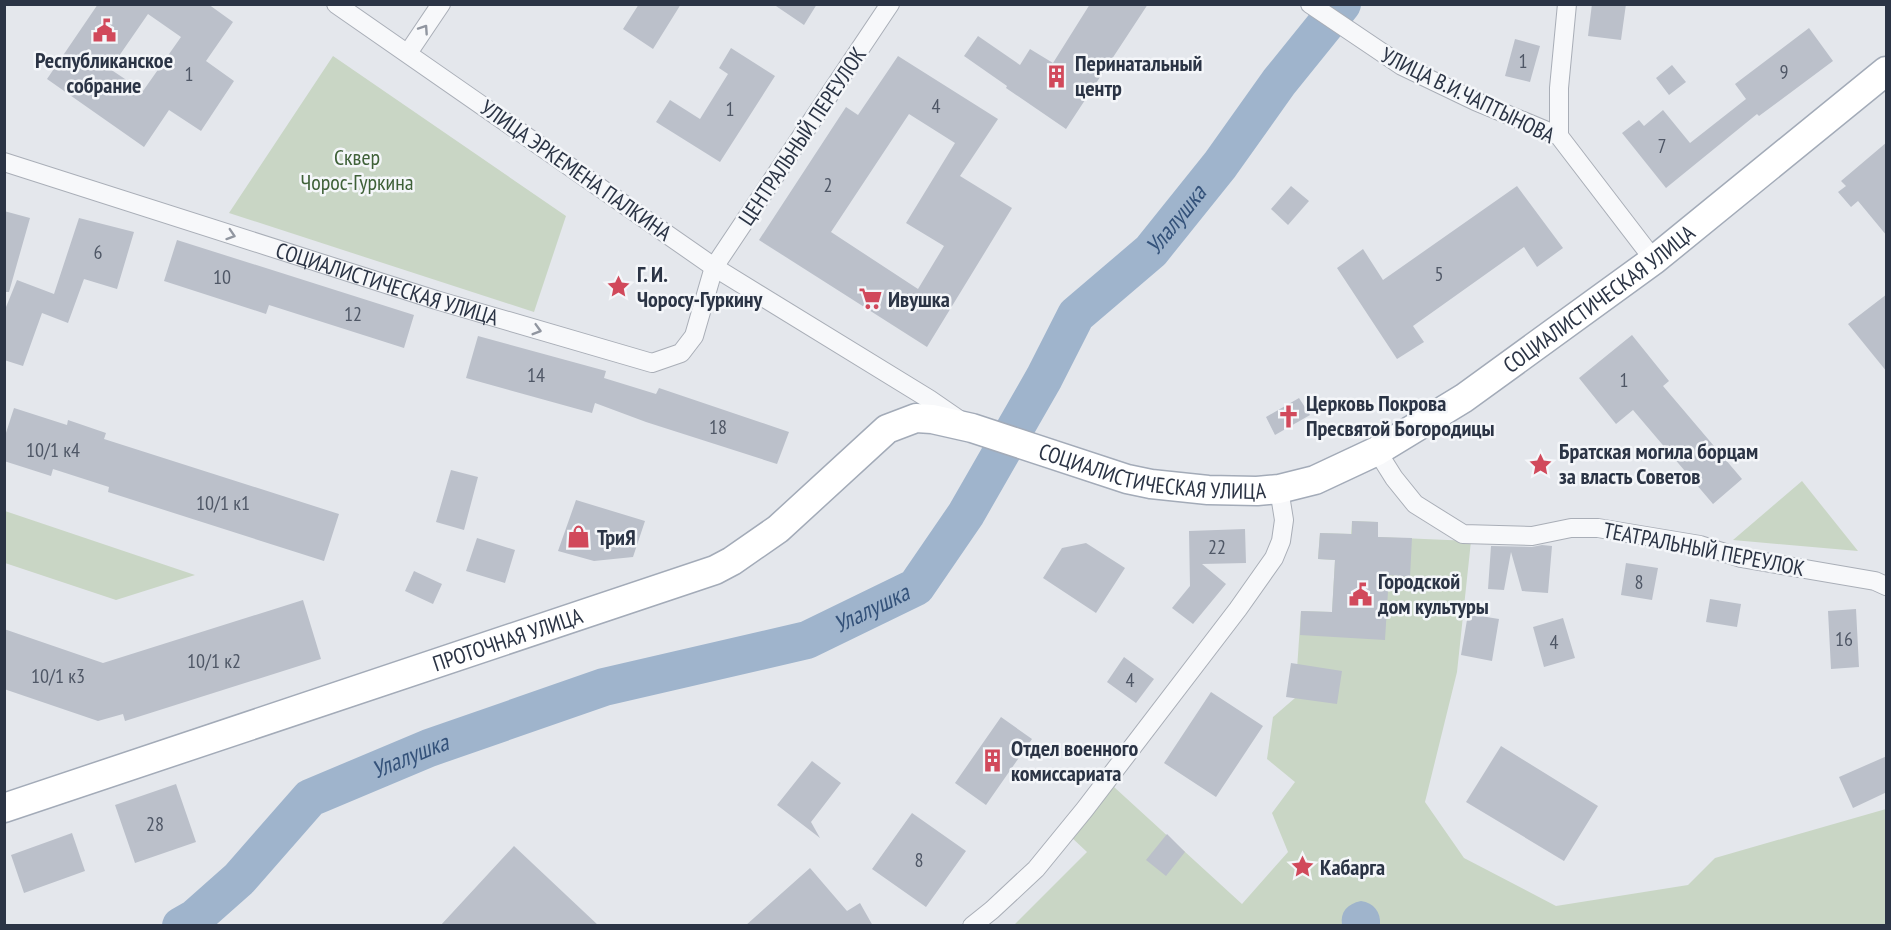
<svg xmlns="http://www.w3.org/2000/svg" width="1891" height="930" font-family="'PT Sans Narrow',sans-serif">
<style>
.green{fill:#c9d6c5}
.water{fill:#9fb4cc}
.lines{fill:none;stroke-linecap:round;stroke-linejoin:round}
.river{stroke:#9fb4cc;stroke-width:38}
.building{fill:#bbc0ca;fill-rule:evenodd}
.minor-casing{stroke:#a9aeb7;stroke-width:20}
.primary-casing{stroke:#a3abb8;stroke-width:31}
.minor{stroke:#f7f8fa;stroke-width:18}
.primary{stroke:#fff;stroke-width:28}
.oneway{stroke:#9196a0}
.labels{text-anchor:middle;stroke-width:5;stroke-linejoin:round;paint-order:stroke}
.number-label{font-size:20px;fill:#4f5766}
.poi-label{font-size:22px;font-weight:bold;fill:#2b3445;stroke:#f4f6f9;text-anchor:start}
.street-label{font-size:22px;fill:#2b3445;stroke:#f4f6f9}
.park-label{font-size:22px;fill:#3f6138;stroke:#f4f6f9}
.water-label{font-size:24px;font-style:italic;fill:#34527a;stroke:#f4f6f9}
</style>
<rect width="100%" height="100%" fill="#e4e7ec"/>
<path class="green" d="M333 56 566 216 534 312 229 213Z
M1802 481 1858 551 1733 540Z
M5 511 195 575 116 600 5 563Z
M1352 521 1378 522V537L1471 541 1457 672 1425 802 1464 858 1556 906 1688 885 1715 858 1886 809V925L1013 926 1087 852 1070 836 1114 787 1242 904 1288 852 1272 813 1295 782 1267 759 1273 717 1295 698 1301 611 1332 612 1335 560 1318 559 1320 533 1351 534Z"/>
<path class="water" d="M1361 901C1374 903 1381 912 1380 925H1342C1340 912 1347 904 1361 901Z"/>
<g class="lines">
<path class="river" id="s1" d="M181 926 195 918 239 879 310 798 429 748 604 687 807 640 916 587 966 514 1044 378 1076 315 1151 251 1220 165 1279 82 1342 4"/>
</g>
<path class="building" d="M98 4H208L233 22 206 61 234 81 201 131 169 110 144 147 47 79ZM148 14 181 37 143 91 110 69Z
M639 4H681L653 49 623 29Z
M773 4H817L804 25Z
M1090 4H1148L1066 129 1006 88 1007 86 964 56 978 36 1020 65 1030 49 1053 63Z
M1592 4H1626L1621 40 1588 36Z
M1809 28 1833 61 1759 116 1757 114 1666 188 1622 133 1639 120 1644 126 1663 110 1690 143 1746 99 1735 84Z
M1515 39 1540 46 1530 82 1505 76Z
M731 48 775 76 720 162 656 122 670 100 700 119 728 74 719 68Z
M898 56 998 119 960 176 1012 208 927 347 759 240 846 107 858 115ZM909 114 955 143 906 223 944 246 918 289 831 232Z
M1672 65 1686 82 1669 95 1656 78Z
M1887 142V236L1858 201 1851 207 1838 192 1846 186 1841 181Z
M1291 186 1309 201 1288 225 1271 209Z
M1517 186 1563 248 1537 267 1524 247 1413 326 1424 342 1397 359 1337 268 1363 249 1383 280Z
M4 211 30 218 9 292H4Z
M79 218 134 232 117 289 84 279 68 323 42 313 23 366 4 360V312L17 280 54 294Z
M177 240 414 315 404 348 269 305 266 314 164 281Z
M1887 294V372L1848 324Z
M1632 335 1669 381 1663 386 1742 479 1713 504 1633 410 1616 424 1579 378Z
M478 336 606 371 604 378 656 394 659 388 789 432 777 464 646 422 595 403 592 413 466 378Z
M1299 398 1310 415 1275 435 1266 417Z
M14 408 67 425 68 420 106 433 104 439 339 514 324 561 108 492 109 487 53 469 51 476 4 461V439Z
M451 470 478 477 464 530 436 522Z
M576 500 645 521 633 557 594 561 558 551Z
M1352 521 1378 522V537L1412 538 1410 577 1389 575 1385 640 1300 635 1301 611 1332 612 1335 560 1318 559 1320 533 1352 534Z
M1245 529 1246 563 1202 564 1226 584 1193 624 1172 608 1190 586 1189 531Z
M477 538 515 550 505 583 466 571Z
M1086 543 1125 568 1096 613 1043 578 1062 548Z
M1542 545 1552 546 1548 593 1522 591 1511 552 1504 590 1488 589 1491 546 1532 547Z
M1626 563 1658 568 1652 600 1621 595Z
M414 571 442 584 433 604 405 591Z
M1710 599 1741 604 1737 627 1706 622Z
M303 600 321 659 125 721 123 714 98 721 4 689V629L103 663Z
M1856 609 1859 667 1831 669 1828 611Z
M1468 614 1499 619 1492 661 1461 655Z
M1563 618 1575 658 1544 667 1533 627Z
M1124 657 1154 679 1136 703 1107 682Z
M1291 663 1342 671 1337 704 1286 697Z
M1211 692 1263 726 1216 797 1164 763Z
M1001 717 1032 739 986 805 955 783Z
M1501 746 1598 806 1564 861 1466 802Z
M1887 756V792L1853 808 1839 777Z
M812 761 841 783 811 822 820 838 777 805Z
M176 784 196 842 135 863 115 805Z
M912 813 966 851 926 907 872 869Z
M72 833 85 871 24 893 11 855Z
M1167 834 1185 852 1166 876 1146 860Z
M514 846 599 926H440Z
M810 868 847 911 860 903 873 926H745Z"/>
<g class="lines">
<defs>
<g id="minor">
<path d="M336 4 714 267 929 399 958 419"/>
<path d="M1310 4 1402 66 1475 101 1559 136 1654 260"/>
<path d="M408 53 441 4"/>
<path d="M1559 136V88L1567 4"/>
<path id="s2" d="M4 162 436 300 652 363 681 353 694 336 714 267 890 4"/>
<path d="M1377 451 1394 478 1415 504 1463 534 1532 536 1571 528H1598L1700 545 1741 558 1875 581 1886 586"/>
<path d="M972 926 992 910 1036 869 1085 809 1238 609 1274 558 1281 541 1284 520 1279 489"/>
</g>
<g id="primary">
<path id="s3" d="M4 808 715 570 732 561 778 529 887 429 916 418 932 419 972 428 1127 479 1151 484 1208 490 1257 491 1279 489 1315 480 1377 451 1464 398 1654 260 1886 71"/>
</g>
</defs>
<use href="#minor" class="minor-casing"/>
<use href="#primary" class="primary-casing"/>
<use href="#minor" class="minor"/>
<use href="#primary" class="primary"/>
</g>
<defs><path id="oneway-chevron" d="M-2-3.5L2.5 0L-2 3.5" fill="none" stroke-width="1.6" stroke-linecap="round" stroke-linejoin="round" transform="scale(1.5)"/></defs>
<g class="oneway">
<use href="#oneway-chevron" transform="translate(424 29) rotate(-56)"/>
<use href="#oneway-chevron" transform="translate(231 235) rotate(18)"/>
<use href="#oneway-chevron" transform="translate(537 330) rotate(16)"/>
</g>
<defs>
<symbol id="civic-bare" viewBox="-9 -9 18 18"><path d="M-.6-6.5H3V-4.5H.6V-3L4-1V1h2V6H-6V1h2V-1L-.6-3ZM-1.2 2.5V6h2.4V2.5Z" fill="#d1495b" stroke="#f4f6f9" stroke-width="2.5" paint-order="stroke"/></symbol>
<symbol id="building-bare" viewBox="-9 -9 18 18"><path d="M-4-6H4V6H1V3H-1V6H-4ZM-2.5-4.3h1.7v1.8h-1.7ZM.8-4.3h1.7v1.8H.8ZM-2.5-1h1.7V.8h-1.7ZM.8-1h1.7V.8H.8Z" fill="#d1495b" stroke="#f4f6f9" stroke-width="2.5" paint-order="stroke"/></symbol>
<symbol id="sight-bare" viewBox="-9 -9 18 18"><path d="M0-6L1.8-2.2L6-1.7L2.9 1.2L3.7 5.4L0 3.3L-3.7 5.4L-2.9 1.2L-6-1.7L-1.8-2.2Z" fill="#d1495b" stroke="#f4f6f9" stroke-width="2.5" paint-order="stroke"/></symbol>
<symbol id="supermarket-bare" viewBox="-9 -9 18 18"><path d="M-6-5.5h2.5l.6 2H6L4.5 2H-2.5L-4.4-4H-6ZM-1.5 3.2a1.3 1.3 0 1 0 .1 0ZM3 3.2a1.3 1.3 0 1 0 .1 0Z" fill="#d1495b" stroke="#f4f6f9" stroke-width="2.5" paint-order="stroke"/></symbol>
<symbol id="church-bare" viewBox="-9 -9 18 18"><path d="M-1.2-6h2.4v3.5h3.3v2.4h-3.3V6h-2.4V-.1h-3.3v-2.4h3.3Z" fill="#d1495b" stroke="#f4f6f9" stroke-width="2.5" paint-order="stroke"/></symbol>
<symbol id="shop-bare" viewBox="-9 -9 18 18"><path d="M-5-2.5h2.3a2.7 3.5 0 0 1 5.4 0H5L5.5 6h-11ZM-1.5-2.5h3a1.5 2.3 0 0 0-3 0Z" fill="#d1495b" stroke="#f4f6f9" stroke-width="2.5" paint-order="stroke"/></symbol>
</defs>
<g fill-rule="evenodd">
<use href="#civic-bare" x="88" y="14" width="33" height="33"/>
<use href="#building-bare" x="1040" y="60" width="33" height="33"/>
<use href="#sight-bare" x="602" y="270" width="33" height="33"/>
<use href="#supermarket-bare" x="854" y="282" width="33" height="33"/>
<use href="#church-bare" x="1272" y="400" width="33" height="33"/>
<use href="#sight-bare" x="1524" y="448" width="33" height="33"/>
<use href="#shop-bare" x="562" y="520" width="33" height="33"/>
<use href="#civic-bare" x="1344" y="578" width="33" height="33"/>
<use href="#building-bare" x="976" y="744" width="33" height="33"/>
<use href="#sight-bare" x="1286" y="850" width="33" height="33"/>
</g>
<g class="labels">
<g class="number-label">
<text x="1523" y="68">1</text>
<text x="1784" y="79">9</text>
<text x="189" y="81">1</text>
<text x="936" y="113">4</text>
<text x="730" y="116">1</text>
<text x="1662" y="153">7</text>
<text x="828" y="192">2</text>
<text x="98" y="259">6</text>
<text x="1439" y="281">5</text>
<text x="222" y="284">10</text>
<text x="353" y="321">12</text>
<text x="536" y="382">14</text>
<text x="1624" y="387">1</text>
<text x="718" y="434">18</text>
<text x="53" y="457">10/1 к4</text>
<text x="223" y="510">10/1 к1</text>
<text x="1217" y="554">22</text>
<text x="1639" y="589">8</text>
<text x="1844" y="646">16</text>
<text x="1554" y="649">4</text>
<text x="214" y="668">10/1 к2</text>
<text x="58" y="683">10/1 к3</text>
<text x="1130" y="687">4</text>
<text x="155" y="831">28</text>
<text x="919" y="867">8</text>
</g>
<g class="poi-label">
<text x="104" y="68" text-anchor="middle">Республиканское<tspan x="104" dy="25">собрание</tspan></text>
<text x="1075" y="71">Перинатальный<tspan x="1075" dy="25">центр</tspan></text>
<text x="637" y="282">Г. И.<tspan x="637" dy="25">Чоросу-Гуркину</tspan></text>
<text x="888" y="307">Ивушка</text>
<text x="1306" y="411">Церковь Покрова<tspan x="1306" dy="25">Пресвятой Богородицы</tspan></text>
<text x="1559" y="459">Братская могила борцам<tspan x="1559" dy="25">за власть Советов</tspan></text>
<text x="597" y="545">ТриЯ</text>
<text x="1378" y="589">Городской<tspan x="1378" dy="25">дом культуры</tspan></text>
<text x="1011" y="756">Отдел военного<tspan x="1011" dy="25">комиссариата</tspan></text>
<text x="1320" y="875">Кабарга</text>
</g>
<g class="street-label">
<text transform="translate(1468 95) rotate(26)" y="8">УЛИЦА В.И.ЧАПТЫНОВА</text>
<text transform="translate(802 136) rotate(-56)" y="8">ЦЕНТРАЛЬНЫЙ ПЕРЕУЛОК</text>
<text transform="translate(576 170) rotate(35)" y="8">УЛИЦА ЭРКЕМЕНА ПАЛКИНА</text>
<text dy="8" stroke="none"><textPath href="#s2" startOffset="402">СОЦИАЛИСТИЧЕСКАЯ УЛИЦА</textPath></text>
<text dy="8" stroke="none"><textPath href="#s3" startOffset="1752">СОЦИАЛИСТИЧЕСКАЯ УЛИЦА</textPath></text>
<text dy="8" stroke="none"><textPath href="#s3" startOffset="1248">СОЦИАЛИСТИЧЕСКАЯ УЛИЦА</textPath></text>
<text transform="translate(1704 549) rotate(11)" y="8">ТЕАТРАЛЬНЫЙ ПЕРЕУЛОК</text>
<text dy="8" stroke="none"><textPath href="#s3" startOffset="531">ПРОТОЧНАЯ УЛИЦА</textPath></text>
</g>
<g class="park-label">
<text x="357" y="165">Сквер<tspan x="357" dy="25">Чорос-Гуркина</tspan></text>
</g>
<g class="water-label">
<text dy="8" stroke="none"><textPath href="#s1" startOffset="1281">Улалушка</textPath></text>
<text dy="8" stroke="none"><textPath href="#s1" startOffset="777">Улалушка</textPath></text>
<text dy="8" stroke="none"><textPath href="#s1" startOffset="291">Улалушка</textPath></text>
</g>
</g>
<rect width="1891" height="930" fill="none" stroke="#2b3445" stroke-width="12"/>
</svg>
